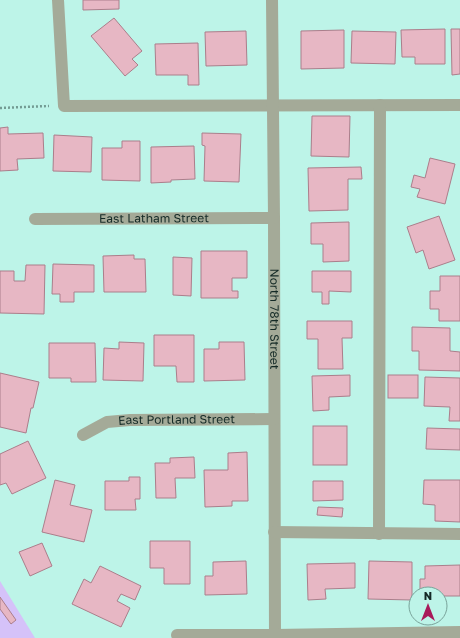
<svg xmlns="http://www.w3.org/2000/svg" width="460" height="638" viewBox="0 0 460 638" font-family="'Golos Text',sans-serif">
  <rect width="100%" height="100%" fill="#bdf4e8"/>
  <polygon fill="#d5c2f9" points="0,581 35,638 0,638"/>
  <g fill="#e7b7c4" stroke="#ab7e8b">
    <polygon points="83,0 119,0 119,9 83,10"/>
    <polygon points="114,18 142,51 132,59 138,65 125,76 91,36"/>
    <polygon points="445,29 445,64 415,64 415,57 402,57 401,30"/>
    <polygon points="451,29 460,29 460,74 452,75"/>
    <polygon points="344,30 344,68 301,69 301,31"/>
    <polygon points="246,31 247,65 206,66 205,32"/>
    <polygon points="352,31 396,32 395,64 351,63"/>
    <polygon points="198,43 199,85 188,85 188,75 156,75 155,44"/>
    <polygon points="312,116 350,116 349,157 311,156"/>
    <polygon points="8,127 8,134 43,133 44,158 17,159 18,170 0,171 0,128"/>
    <polygon points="202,133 241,134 239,182 204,181 205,146 202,145"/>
    <polygon points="54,135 92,137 91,172 53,171"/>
    <polygon points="122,141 140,141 140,181 102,180 102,148 122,148"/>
    <polygon points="194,146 195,179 171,180 171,182 151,183 151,147"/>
    <polygon points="430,158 455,164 445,204 417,197 420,189 411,187 414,175 425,178"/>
    <polygon points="361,167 362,179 348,179 348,210 309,211 308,168"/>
    <polygon points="439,216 455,260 429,269 423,250 416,253 407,227"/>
    <polygon points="349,222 349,261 323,262 323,244 311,244 311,223"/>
    <polygon points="201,251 247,251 247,278 232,278 232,291 238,291 238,298 201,298"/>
    <polygon points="134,255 134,259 145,259 146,292 104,292 103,256"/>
    <polygon points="173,257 192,258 191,296 173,295"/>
    <polygon points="53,264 94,265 94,292 74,292 74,302 60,302 60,294 52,294"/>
    <polygon points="26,265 45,265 44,314 0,313 0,271 14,271 14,281 25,281"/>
    <polygon points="312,271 351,271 351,292 329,291 329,304 322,304 322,292 312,292"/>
    <polygon points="440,276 460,276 460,321 439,321 439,309 430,309 430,291 440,291"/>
    <polygon points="307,321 352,321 352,338 342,338 343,369 318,369 318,339 307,339"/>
    <polygon points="412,327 450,328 450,351 460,352 460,371 419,370 419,351 412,351"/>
    <polygon points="154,335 194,335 194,382 177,382 176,366 154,366"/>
    <polygon points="119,342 144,343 143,381 103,380 104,348 119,349"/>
    <polygon points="219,342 244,342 245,380 204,381 204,349 219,349"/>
    <polygon points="49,343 95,343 96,382 71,382 71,378 49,378"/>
    <polygon points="0,373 39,382 33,408 31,408 26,433 0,427"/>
    <polygon points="350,375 350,396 329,397 329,410 313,411 312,376"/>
    <rect x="388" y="375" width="30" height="23"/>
    <polygon points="425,377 460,378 460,421 449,421 450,407 424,406"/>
    <rect x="313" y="426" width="34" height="39"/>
    <polygon points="427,428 460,429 460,450 426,449"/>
    <polygon points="28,441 46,478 12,494 6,483 0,485 0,454"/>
    <polygon points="247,452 248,501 232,501 232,506 205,507 204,470 228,470 228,453"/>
    <polygon points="194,457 195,478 175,478 176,498 156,498 155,463 170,463 170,458"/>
    <polygon points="129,477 140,477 140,499 135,499 136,510 105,510 105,481 129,481"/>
    <polygon points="55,480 75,485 70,505 92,510 84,542 42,532"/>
    <polygon points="424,480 460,480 460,522 435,521 435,505 423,504"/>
    <polygon points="313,481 343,481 343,500 313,501"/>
    <polygon points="318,507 343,508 342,517 317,515"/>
    <polygon points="150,541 190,541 190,584 164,584 164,568 150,568"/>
    <polygon points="42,543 52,566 30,576 19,552"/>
    <polygon points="246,561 247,594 205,595 205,576 213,576 213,562"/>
    <polygon points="369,561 412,562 412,600 368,599"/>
    <polygon points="355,563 355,588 325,589 326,599 308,600 307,564"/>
    <polygon points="460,565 460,596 440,596 440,594 420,594 420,579 425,579 425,566"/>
    <polygon points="100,566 141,586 135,600 121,594 117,601 130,608 121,627 72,604 84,579 91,583"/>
    <polygon points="0,597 16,620 11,624 0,609"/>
  </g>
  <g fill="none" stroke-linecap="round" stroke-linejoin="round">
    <polyline stroke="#739b93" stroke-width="2.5" stroke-dasharray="2 2" stroke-linecap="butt" points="0,108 49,106"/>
    <g stroke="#a4aa98" stroke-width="12">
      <polyline points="58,0 64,106 460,105"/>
      <path id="s1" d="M 272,0 L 274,218 L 275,638"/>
      <path id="s2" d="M 35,219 L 274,218"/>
      <path id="s3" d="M 83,435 L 107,422 L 130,420 L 274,419"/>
      <polyline points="274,532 460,534"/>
      <polyline points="379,534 380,105"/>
      <polyline points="177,635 275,635 460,632"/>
    </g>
  </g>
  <g text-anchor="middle" stroke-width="3" stroke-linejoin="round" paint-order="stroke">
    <g font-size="12" fill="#142a26" stroke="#bdf4e8">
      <text dy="4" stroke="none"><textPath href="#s2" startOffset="119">East Latham Street</textPath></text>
      <text dy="4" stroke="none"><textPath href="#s1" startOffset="319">North 78th Street</textPath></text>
      <text dy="4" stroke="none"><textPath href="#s3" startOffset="97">East Portland Street</textPath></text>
    </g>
  </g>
  <g transform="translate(428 606)"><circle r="19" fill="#bdf4e8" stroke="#79a39a"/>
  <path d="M0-3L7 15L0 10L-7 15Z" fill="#a81a5a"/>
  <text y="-6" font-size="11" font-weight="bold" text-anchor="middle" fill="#142a26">N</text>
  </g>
</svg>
